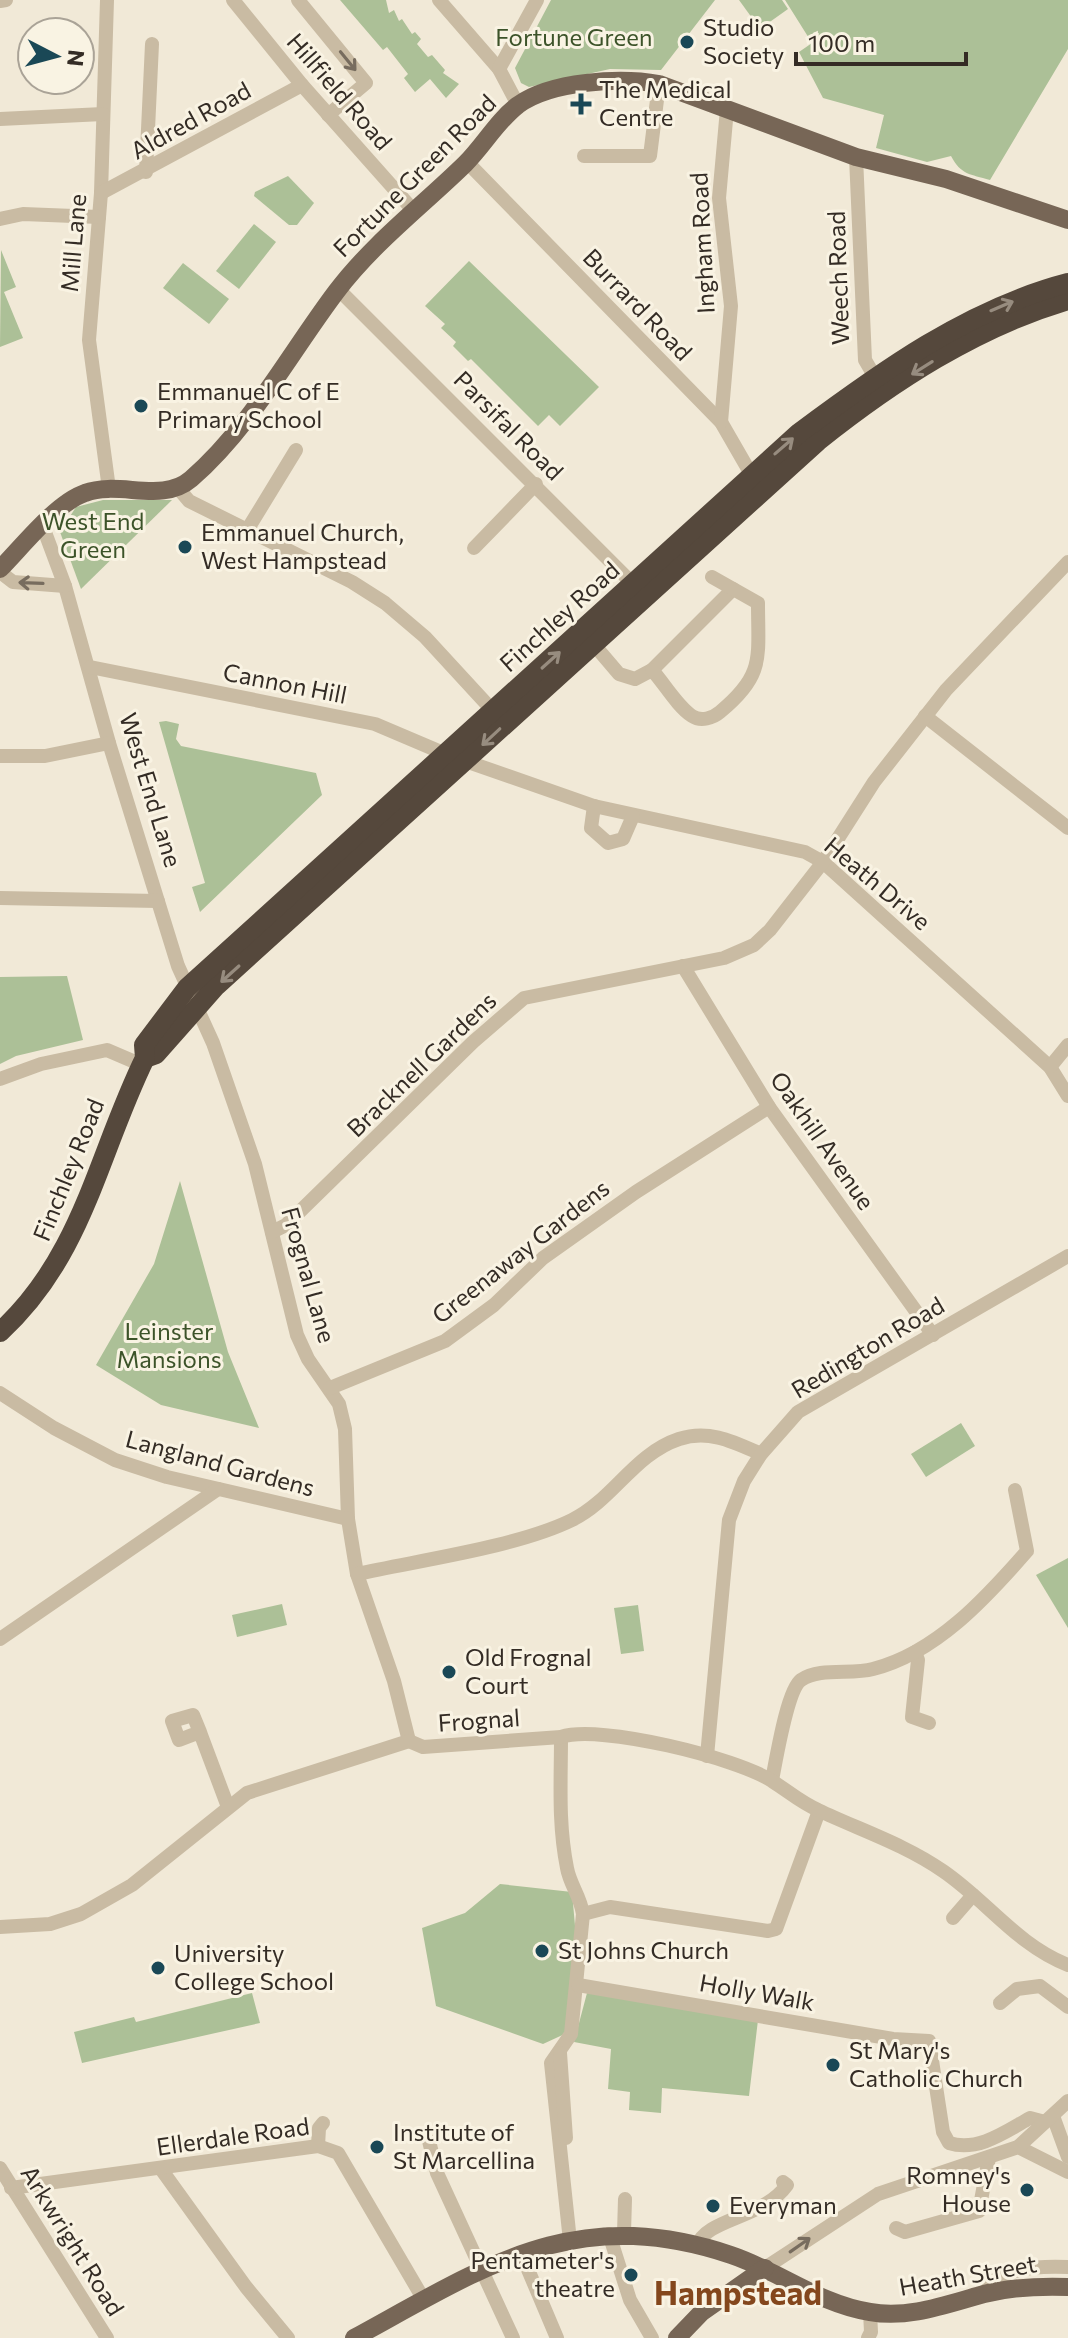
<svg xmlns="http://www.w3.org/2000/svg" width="1068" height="2338" viewBox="0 0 1068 2338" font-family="Commissioner,sans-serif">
  <rect width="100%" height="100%" fill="#f1e9d7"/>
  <g fill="#acc097">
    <polygon points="340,0 386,0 389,13 394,10 399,21 402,19 412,34 415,32 421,39 417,44 428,57 432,55 445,70 443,73 459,84 446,98 430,79 415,92 404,78 408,74 387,47 383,50"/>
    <polygon points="551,0 715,0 661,70 610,69 529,87 521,83 515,68"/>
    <polygon points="739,0 782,0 788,9 760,29"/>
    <path d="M 785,0 L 1068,0 L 1068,49 L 990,180 C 970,174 961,175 951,156 L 927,162 L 876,148 L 884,115 L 823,98 L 799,52 L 812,43 Z"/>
    <polygon points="288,176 314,203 297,225 289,225 254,196 255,192"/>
    <polygon points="254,224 276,242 239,289 216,271"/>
    <polygon points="1,250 16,287 4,292 23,338 0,347"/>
    <polygon points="469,261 599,387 560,426 549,415 538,426 471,359 468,361 453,346 456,342 441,328 445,324 425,306"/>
    <polygon points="183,263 229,299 209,324 163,288"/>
    <polygon points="103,500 172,500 81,589 60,532 76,507"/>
    <polygon points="166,721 179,724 176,739 181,746 316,773 322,795 200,912 192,887 205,883 159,722"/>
    <polygon points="67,976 83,1040 16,1056 0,1064 0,977"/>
    <polygon points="180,1181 228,1352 259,1428 161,1405 96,1365 154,1264"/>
    <polygon points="961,1423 975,1446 926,1477 911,1454"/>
    <polygon points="1068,1558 1068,1628 1036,1575"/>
    <polygon points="282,1604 287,1625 237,1637 232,1615"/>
    <polygon points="638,1605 644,1651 621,1654 614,1608"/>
    <polygon points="500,1884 572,1892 576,1937 569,2032 543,2044 436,2006 422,1928 465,1913"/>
    <polygon points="252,1993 260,2023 82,2063 74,2032 134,2017 136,2022"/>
    <polygon points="587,1993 758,2020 749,2096 662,2088 661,2113 629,2110 630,2092 608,2089 611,2049 574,2042"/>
  </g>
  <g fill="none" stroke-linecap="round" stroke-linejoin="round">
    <g stroke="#c9bba3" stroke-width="14">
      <polyline points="107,0 101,193 89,340 109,489"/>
      <polyline points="233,0 302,85 413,210"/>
      <polyline points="298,0 366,83 328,115"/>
      <polyline points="439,0 499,69 518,105"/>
      <polyline points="0,1 6,0"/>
      <polyline points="499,69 537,0"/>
      <polyline points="0,119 103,114"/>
      <polyline points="584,156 650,156 659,84"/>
      <polyline points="856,157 865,360 879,384"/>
      <polyline points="467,162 721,422 755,481"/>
      <polyline points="146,172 152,44"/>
      <polyline points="101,193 302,85"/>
      <polyline points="0,219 23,214 99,217"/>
      <polyline points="338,289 638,589"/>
      <polyline points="721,422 731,306 719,198 727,109"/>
      <polyline points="178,488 189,501 352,582 385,603 425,637 494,712"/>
      <polyline points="43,527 65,586 109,743 178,966 213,1043 255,1164 297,1335 308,1359 339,1404 345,1429 348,1519 357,1574 394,1681 409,1741"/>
      <polyline points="246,532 296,450"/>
      <polyline points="474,548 536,484"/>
      <polyline points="0,572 13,582 65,586"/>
      <polyline points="590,640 619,674 635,679 652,670 733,589"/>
      <polyline points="90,667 375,724 448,755 594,806 805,852 823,862 1050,1067 1068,1096"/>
      <path d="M 652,670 C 664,683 677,706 692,716 C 701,722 713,718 720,712 C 765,675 758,658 758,603 L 712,577"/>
      <polyline points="925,716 1068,828"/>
      <polyline points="0,756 45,756 109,743"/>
      <polyline points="594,806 591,828 608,843 623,839 633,816"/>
      <polyline points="0,898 158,901"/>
      <polyline points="683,966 769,1107 933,1335"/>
      <polyline points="1050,1067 1068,1045"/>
      <polyline points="0,1079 41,1064 107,1050 142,1065"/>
      <polyline points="272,1232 286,1225 473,1042 524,998 724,958 754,945 770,930 823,862 874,782 946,690 1068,562"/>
      <polyline points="330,1388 445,1341 494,1305 543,1258 636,1192 769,1107"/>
      <polyline points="0,1393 54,1428 115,1460 167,1477 348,1519"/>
      <path d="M 357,1574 C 420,1560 517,1547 572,1520 C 613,1500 634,1454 679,1439 C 709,1429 734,1442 761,1454"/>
      <polyline points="0,1639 218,1489"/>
      <polyline points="915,1652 918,1660 912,1717 929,1723"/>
      <polyline points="200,1732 179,1740 172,1721 193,1715 200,1732 201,1735 228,1807"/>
      <path d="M 561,1737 C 561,1782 558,1823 567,1868 C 570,1885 580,1895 583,1914 L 571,2034 L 551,2063 L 570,2241"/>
      <polyline points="707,1756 729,1520 744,1481 761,1454 798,1412 1068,1256"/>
      <path d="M 772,1780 C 776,1761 787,1690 801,1680 C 820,1667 851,1675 873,1669 C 936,1653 986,1598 1027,1551 L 1015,1490"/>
      <polyline points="583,1914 610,1907 768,1931 776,1929 819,1811"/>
      <polyline points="953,1918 973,1895"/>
      <path d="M 0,1927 L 50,1924 L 81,1914 L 132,1885 L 247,1793 L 409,1741 L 423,1747 L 561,1737 C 600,1724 737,1758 772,1781 C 788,1791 800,1802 818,1810 C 860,1830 904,1844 943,1871 C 987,1901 1017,1945 1068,1965"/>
      <path d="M 578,1985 L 893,2039 L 929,2041 L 943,2132 L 949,2143 C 978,2152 1005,2132 1030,2118 L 1045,2122"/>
      <polyline points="1000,2003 1017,1989 1040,1986 1068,2007"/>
      <polyline points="560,2053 566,2138"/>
      <polyline points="1053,2116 1068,2157"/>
      <polyline points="429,2141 437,2173 513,2338"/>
      <polyline points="318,2146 319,2128 323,2123"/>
      <polyline points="1018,2147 1068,2172"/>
      <polyline points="0,2168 107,2338"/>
      <polyline points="161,2169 246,2287 288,2338"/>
      <polyline points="11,2188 318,2146 338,2153 424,2300"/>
      <polyline points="896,2228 905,2232 979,2211 989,2158"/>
      <polyline points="624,2233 625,2199"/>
      <polyline points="609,2234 630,2300 652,2338"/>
      <path d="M 697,2246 C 706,2218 763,2219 787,2185 L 783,2182"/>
      <polyline points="521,2253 557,2338"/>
      <polyline points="765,2268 878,2194 1018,2147 1068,2101"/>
      <path d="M 985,2294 C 995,2266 1043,2266 1068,2267"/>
      <polyline points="868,2338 871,2332 870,2312"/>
    </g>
    <g stroke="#776656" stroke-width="18">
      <path d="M 0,569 C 22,547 56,503 85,493 C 119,480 162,504 191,479 C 250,428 290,353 336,292 C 373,243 422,206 465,164 C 484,145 497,121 518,105 C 551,81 620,77 659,84 L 856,157 L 946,179 L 1068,220"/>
      <path d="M 354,2338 C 486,2266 575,2203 731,2255 C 779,2271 819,2304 870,2312 C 909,2319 947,2304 984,2294 C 1012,2287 1039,2286 1068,2287"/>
      <polyline points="677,2338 702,2312 765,2268"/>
    </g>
    <g stroke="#55483c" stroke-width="20">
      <path d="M 145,1058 L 156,1054 L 216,986 L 818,441 C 892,382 976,327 1068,300"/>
      <path d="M 0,1332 C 83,1256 97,1156 145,1058 L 144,1045 L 187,988 L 799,433 C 881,372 968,309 1068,283"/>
    </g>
  </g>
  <defs><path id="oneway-shaft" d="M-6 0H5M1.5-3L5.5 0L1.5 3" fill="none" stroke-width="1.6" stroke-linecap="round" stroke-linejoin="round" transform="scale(2)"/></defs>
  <g stroke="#776c5e">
    <use href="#oneway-shaft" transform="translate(348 61) rotate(51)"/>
    <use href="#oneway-shaft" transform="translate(31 583) rotate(-178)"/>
    <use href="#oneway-shaft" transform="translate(800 2245) rotate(-35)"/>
  </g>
  <g stroke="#978c7f">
    <use href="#oneway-shaft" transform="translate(1002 306) rotate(-23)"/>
    <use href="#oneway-shaft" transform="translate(922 368) rotate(148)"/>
    <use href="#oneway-shaft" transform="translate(784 446) rotate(-41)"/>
    <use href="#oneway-shaft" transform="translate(551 660) rotate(-42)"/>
    <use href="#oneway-shaft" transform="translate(491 737) rotate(137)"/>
    <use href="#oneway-shaft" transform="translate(230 974) rotate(138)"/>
  </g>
  <g fill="#1a4856" stroke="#f9f3e3" stroke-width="3">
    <circle cx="687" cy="42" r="8"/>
    <path d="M577 92h8v8h8v8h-8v8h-8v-8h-8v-8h8z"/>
    <circle cx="141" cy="406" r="8"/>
    <circle cx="185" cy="547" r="8"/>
    <circle cx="449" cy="1672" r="8"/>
    <circle cx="542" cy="1951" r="8"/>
    <circle cx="158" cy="1968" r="8"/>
    <circle cx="833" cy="2065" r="8"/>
    <circle cx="377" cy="2147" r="8"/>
    <circle cx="1027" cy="2190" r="8"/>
    <circle cx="713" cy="2206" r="8"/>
    <circle cx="631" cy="2275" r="8"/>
  </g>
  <g text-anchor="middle" stroke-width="6" stroke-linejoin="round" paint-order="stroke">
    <g font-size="24" fill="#342c25" stroke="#f9f3e3" text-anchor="start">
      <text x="703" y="36">Studio<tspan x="703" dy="28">Society</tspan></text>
      <text x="599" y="98">The Medical<tspan x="599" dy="28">Centre</tspan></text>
      <text x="157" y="400">Emmanuel C of E<tspan x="157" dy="28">Primary School</tspan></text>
      <text x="201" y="541">Emmanuel Church,<tspan x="201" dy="28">West Hampstead</tspan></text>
      <text x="465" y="1666">Old Frognal<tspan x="465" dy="28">Court</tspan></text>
      <text x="558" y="1959">St Johns Church</text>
      <text x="174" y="1962">University<tspan x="174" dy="28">College School</tspan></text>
      <text x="849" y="2059">St Mary's<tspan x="849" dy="28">Catholic Church</tspan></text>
      <text x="393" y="2141">Institute of<tspan x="393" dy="28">St Marcellina</tspan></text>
      <text x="1011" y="2184" text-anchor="end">Romney's<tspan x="1011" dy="28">House</tspan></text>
      <text x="729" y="2214">Everyman</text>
      <text x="615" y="2269" text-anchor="end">Pentameter's<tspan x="615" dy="28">theatre</tspan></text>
    </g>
    <g font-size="24" fill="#3c5329" stroke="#f9f3e3">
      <text x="574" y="46">Fortune Green</text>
      <text x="93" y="530">West End<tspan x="93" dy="28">Green</tspan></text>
      <text x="169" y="1340">Leinster<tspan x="169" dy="28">Mansions</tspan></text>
    </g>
    <g font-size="24" fill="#342c25" stroke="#f9f3e3">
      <text transform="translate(339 92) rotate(49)" y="8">Hillfield Road</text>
      <text transform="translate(191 121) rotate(-29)" y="8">Aldred Road</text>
      <text transform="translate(415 176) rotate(-45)" y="8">Fortune Green Road</text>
      <text transform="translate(74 243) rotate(-85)" y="8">Mill Lane</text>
      <text transform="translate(703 243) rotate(-93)" y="8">Ingham Road</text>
      <text transform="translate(839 278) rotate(-92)" y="8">Weech Road</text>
      <text transform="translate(637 305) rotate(46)" y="8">Burrard Road</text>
      <text transform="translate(508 426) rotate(45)" y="8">Parsifal Road</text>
      <text transform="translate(560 617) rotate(-42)" y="8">Finchley Road</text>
      <text transform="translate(285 684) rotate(11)" y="8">Cannon Hill</text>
      <text transform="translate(150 790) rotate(73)" y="8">West End Lane</text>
      <text transform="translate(877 884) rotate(40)" y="8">Heath Drive</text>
      <text transform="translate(422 1065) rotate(-44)" y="8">Bracknell Gardens</text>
      <text transform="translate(822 1141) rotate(55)" y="8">Oakhill Avenue</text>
      <text transform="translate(69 1170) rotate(-68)" y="8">Finchley Road</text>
      <text transform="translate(521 1252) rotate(-38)" y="8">Greenaway Gardens</text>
      <text transform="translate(308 1275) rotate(74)" y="8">Frognal Lane</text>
      <text transform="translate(868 1348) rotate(-31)" y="8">Redington Road</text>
      <text transform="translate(220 1464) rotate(15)" y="8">Langland Gardens</text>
      <text transform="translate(479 1721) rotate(-4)" y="8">Frognal</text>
      <text transform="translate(757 1993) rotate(10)" y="8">Holly Walk</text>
      <text transform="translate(233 2137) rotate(-8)" y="8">Ellerdale Road</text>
      <text transform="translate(72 2241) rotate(58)" y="8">Arkwright Road</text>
      <text transform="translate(968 2276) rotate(-10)" y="8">Heath Street</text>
    </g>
    <g font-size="32" font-weight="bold" fill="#84471d" stroke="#f9f3e3">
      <text x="738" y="2305">Hampstead</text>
    </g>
  </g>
  <g transform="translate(56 56) rotate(96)"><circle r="38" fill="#f9f3e3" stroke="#aaa397" stroke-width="2"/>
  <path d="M0-6L14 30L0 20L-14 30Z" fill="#1a4856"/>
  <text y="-12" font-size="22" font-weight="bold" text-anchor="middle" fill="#342c25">N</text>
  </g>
  <path d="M796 52v12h170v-12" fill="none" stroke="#342c25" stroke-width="4"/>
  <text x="808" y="52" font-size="24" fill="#342c25" stroke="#f9f3e3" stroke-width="6" paint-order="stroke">100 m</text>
</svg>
